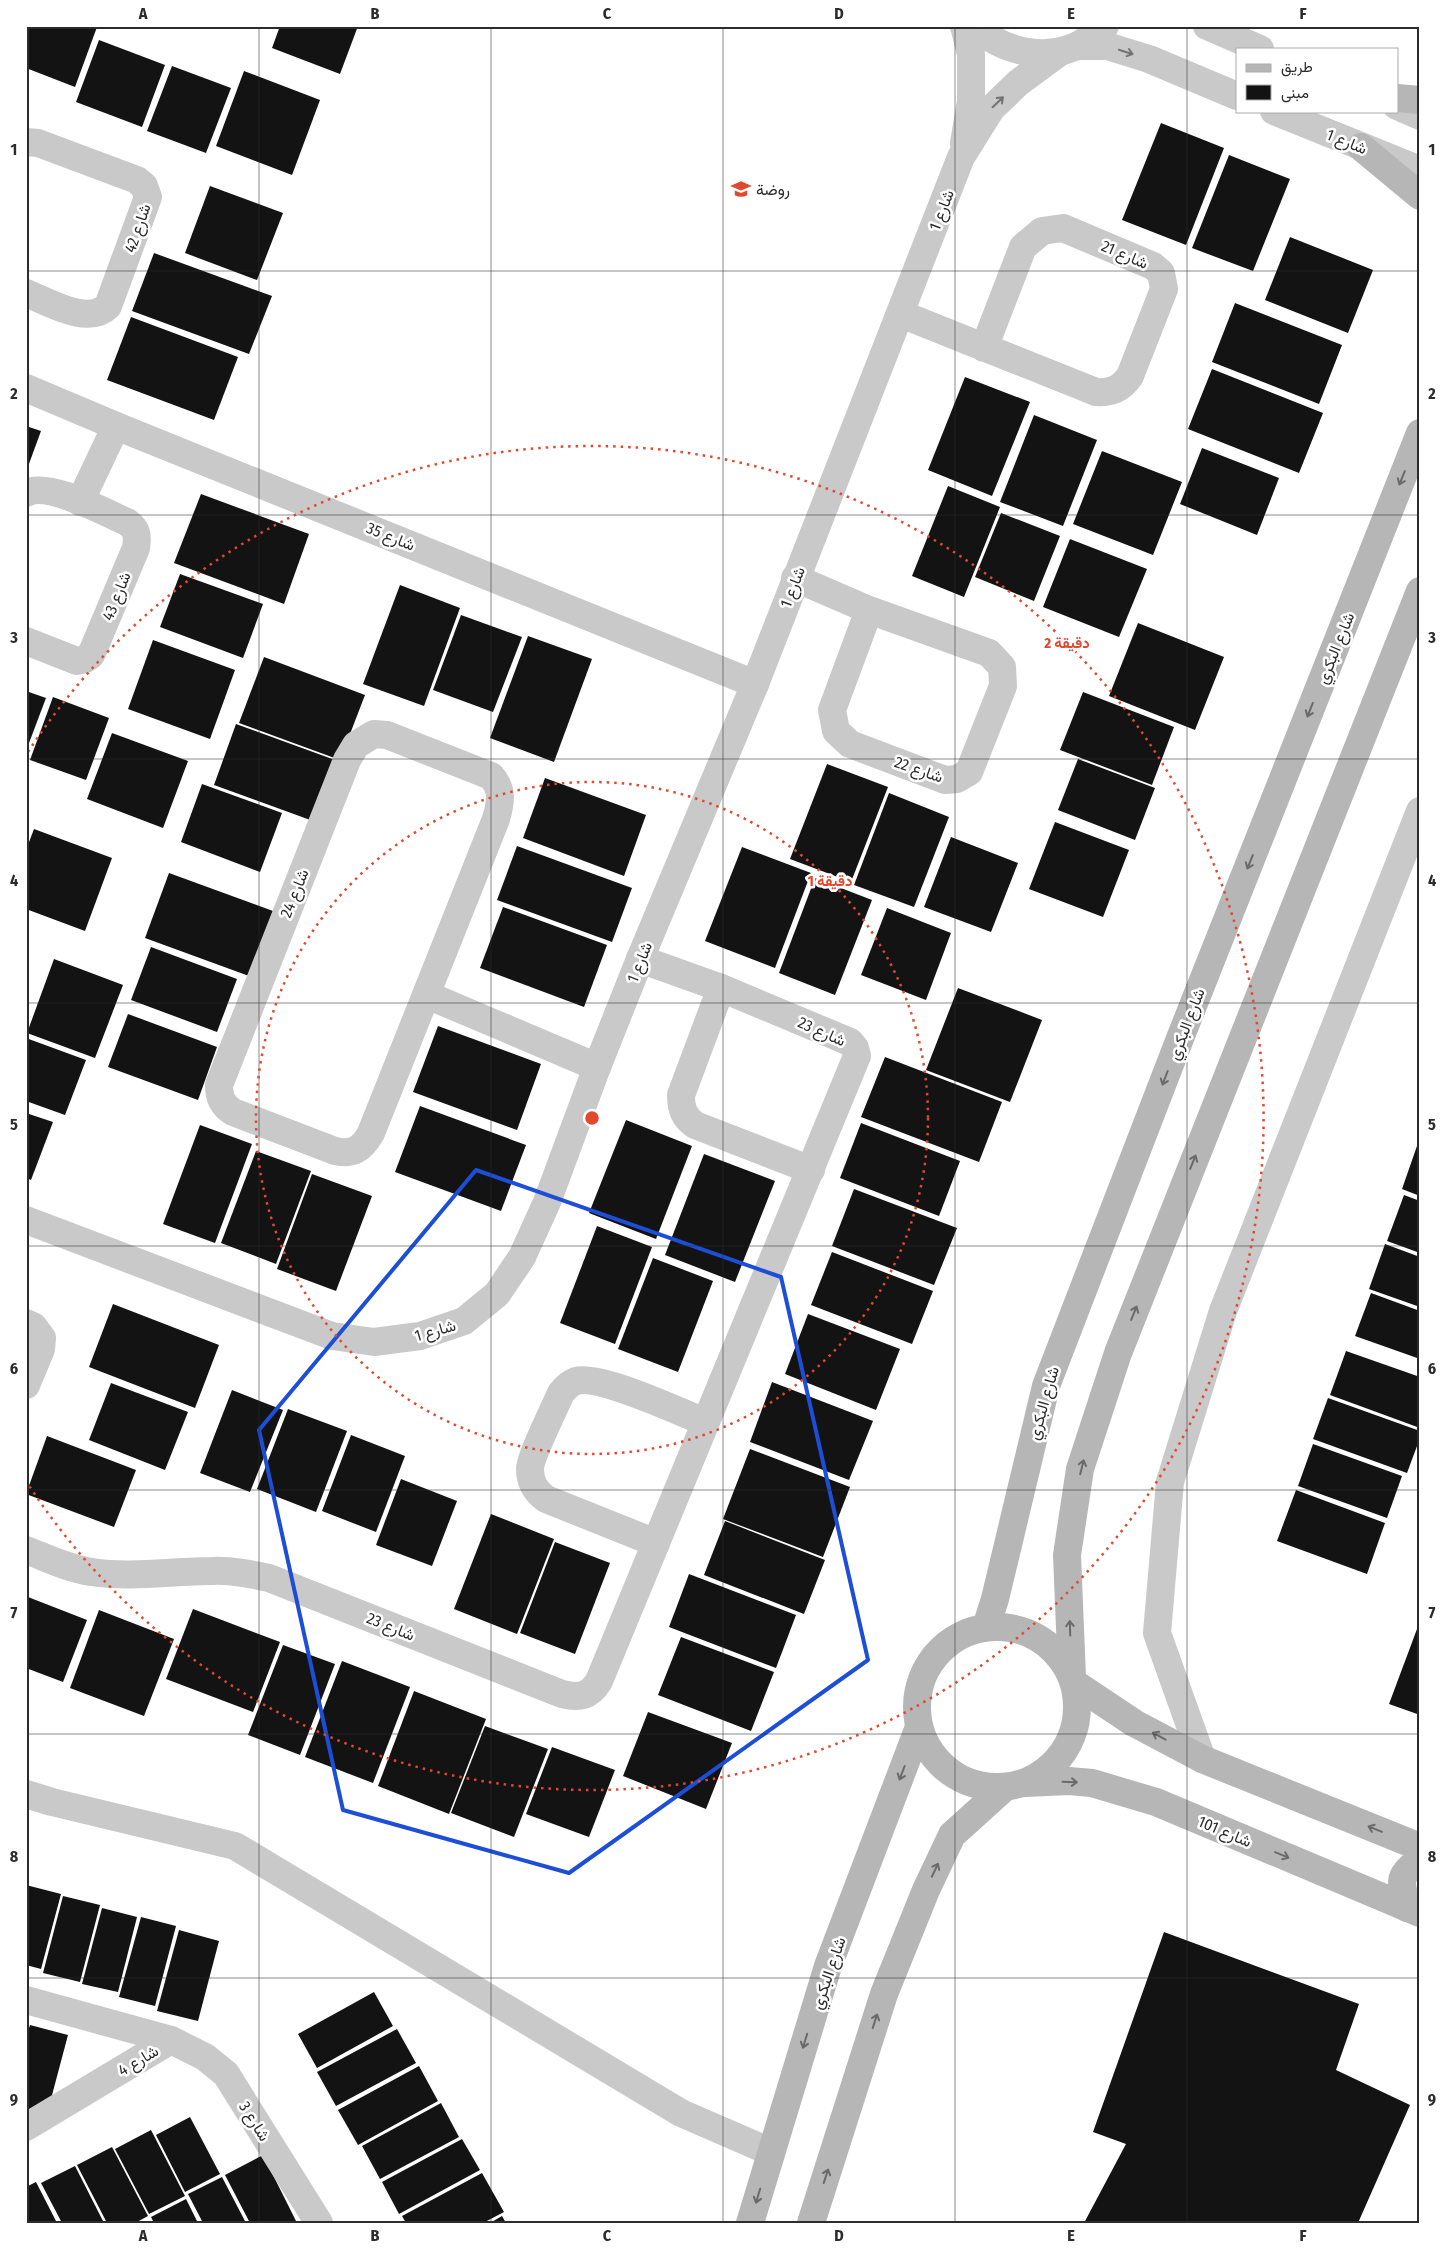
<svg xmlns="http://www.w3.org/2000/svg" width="1446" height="2249" viewBox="0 0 1446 2249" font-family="'Fira Sans Condensed',Vazirmatn,sans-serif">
  <rect width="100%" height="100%" fill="#fff"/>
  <g fill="#131313">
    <polygon points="26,26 97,27 75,87 26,68"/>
    <polygon points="280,26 358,26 340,74 272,48"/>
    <polygon points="99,40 165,65 142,127 76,102"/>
    <polygon points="172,66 231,88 206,153 147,131"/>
    <polygon points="244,71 320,100 292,175 216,146"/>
    <polygon points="1161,123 1224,148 1186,245 1122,220"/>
    <polygon points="1229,155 1290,179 1253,271 1192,248"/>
    <polygon points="210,186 283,213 257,280 185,253"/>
    <polygon points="1290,237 1373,270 1348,333 1265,300"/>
    <polygon points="154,253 272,296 249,354 132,311"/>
    <polygon points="1235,303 1342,345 1319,404 1212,362"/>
    <polygon points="131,317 238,357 214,420 107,380"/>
    <polygon points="1212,369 1323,413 1299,473 1188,429"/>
    <polygon points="965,377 1030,402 992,496 928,470"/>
    <polygon points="1034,415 1097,440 1063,526 1000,502"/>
    <polygon points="26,426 41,431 26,472"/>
    <polygon points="1202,448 1279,478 1257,535 1180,504"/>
    <polygon points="1102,451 1182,482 1153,555 1073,524"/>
    <polygon points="948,486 1000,507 964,597 912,576"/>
    <polygon points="201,494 309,534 284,604 174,563"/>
    <polygon points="1001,513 1060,536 1034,601 975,577"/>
    <polygon points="1070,539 1147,569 1119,637 1043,607"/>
    <polygon points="180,574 263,604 243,658 160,627"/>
    <polygon points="400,585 460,608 424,706 363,684"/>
    <polygon points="461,615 522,637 493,712 433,690"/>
    <polygon points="1138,623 1224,657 1195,730 1109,696"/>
    <polygon points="528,636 592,659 554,762 490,738"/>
    <polygon points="153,640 235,670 210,739 128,709"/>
    <polygon points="264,657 365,695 340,760 239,723"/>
    <polygon points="26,691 46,698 26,751"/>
    <polygon points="1083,692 1174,727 1152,785 1060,750"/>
    <polygon points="53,697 109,718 86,780 30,760"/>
    <polygon points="236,724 335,760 313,821 214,785"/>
    <polygon points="112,733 188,761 163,828 87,799"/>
    <polygon points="1078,759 1155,788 1135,840 1058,810"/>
    <polygon points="827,764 888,787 851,882 790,859"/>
    <polygon points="545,778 646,815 624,876 523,838"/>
    <polygon points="202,784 282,813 260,872 181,842"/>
    <polygon points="889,793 949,817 914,907 854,885"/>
    <polygon points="1055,822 1129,850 1103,917 1029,889"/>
    <polygon points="34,829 112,858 85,931 26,909 26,850"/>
    <polygon points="951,837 1018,863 991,932 924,907"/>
    <polygon points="517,846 632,888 612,942 497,900"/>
    <polygon points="742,847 811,873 775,968 705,941"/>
    <polygon points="169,873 273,911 249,976 145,938"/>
    <polygon points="815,878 872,900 835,995 779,973"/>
    <polygon points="503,907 607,945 584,1007 480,968"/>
    <polygon points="887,908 951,933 926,1000 861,975"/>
    <polygon points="151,947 237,979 217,1032 131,1000"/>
    <polygon points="54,959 123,985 95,1058 27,1033"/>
    <polygon points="958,988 1042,1020 1010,1102 926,1070"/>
    <polygon points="128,1014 217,1047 198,1100 108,1067"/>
    <polygon points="438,1026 541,1064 517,1130 413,1092"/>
    <polygon points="26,1038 86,1060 65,1115 26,1101"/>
    <polygon points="885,1057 1002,1102 979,1162 861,1117"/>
    <polygon points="420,1106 526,1145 501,1211 395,1172"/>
    <polygon points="26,1113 53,1122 31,1180 26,1178"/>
    <polygon points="626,1120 692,1146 656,1239 589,1213"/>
    <polygon points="861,1123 960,1161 939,1216 840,1178"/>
    <polygon points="200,1125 252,1144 215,1243 163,1224"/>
    <polygon points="1417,1146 1420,1147 1420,1196 1402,1189"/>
    <polygon points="256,1151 311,1171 276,1264 221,1243"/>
    <polygon points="704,1154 775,1181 735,1282 665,1255"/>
    <polygon points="312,1174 372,1196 336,1291 277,1269"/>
    <polygon points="854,1189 957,1228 934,1285 832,1246"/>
    <polygon points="1404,1195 1420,1201 1420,1253 1387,1241"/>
    <polygon points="597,1226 652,1247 615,1344 560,1323"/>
    <polygon points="1385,1244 1420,1257 1420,1307 1369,1289"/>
    <polygon points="832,1252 933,1291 912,1344 811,1305"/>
    <polygon points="653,1258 713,1281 678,1372 618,1349"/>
    <polygon points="1371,1293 1420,1311 1420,1359 1355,1336"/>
    <polygon points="113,1304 219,1345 195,1408 89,1367"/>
    <polygon points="808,1314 900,1349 876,1410 785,1374"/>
    <polygon points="1346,1351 1420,1377 1420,1428 1330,1395"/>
    <polygon points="772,1382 873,1421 849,1480 750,1442"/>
    <polygon points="111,1383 188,1412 165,1470 89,1440"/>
    <polygon points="232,1390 283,1410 250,1492 200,1473"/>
    <polygon points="1328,1398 1420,1431 1420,1438 1407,1473 1313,1439"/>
    <polygon points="288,1409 347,1431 316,1512 257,1489"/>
    <polygon points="351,1435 405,1456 376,1532 322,1511"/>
    <polygon points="47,1436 136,1470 114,1527 26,1494"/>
    <polygon points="1313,1444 1402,1476 1387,1518 1298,1486"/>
    <polygon points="750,1449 850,1487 823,1557 723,1519"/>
    <polygon points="401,1479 457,1501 432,1566 376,1545"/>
    <polygon points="1296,1490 1385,1523 1367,1574 1277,1541"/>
    <polygon points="491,1514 554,1539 517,1634 454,1609"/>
    <polygon points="725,1521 825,1560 804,1614 704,1575"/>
    <polygon points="555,1542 610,1563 575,1654 520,1633"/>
    <polygon points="689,1574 796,1615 776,1668 669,1627"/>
    <polygon points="28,1597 87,1620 63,1682 26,1668 26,1603"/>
    <polygon points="193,1609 280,1642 253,1712 166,1679"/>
    <polygon points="99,1610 174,1639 144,1716 70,1688"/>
    <polygon points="1420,1621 1420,1715 1389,1704"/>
    <polygon points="681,1637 774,1672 751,1731 658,1695"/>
    <polygon points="283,1645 335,1664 300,1755 248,1735"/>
    <polygon points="342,1661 410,1687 373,1783 305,1757"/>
    <polygon points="414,1691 486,1719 449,1814 378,1786"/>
    <polygon points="648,1712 732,1743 706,1809 623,1776"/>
    <polygon points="485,1726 548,1749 514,1837 451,1813"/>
    <polygon points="552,1747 615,1770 589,1837 526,1814"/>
    <polygon points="26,1885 61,1894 41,1969 26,1965"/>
    <polygon points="63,1896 100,1905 80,1982 43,1973"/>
    <polygon points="102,1908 137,1917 118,1992 82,1984"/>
    <polygon points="141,1917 176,1926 155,2006 119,1997"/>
    <polygon points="179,1930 219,1941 198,2021 157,2011"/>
    <polygon points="1164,1932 1359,2004 1336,2070 1410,2105 1358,2223 1084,2223 1126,2144 1093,2132"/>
    <polygon points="374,1992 393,2026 317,2068 298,2034"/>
    <polygon points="30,2025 68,2035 47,2114 26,2109 26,2038"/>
    <polygon points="397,2029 416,2063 336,2106 317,2072"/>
    <polygon points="419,2066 438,2101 358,2145 338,2110"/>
    <polygon points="441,2103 459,2137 380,2179 362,2146"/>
    <polygon points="190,2117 220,2174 185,2192 156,2135"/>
    <polygon points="151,2130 185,2196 149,2214 115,2149"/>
    <polygon points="462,2139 480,2170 399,2214 382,2182"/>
    <polygon points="112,2147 148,2216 135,2223 107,2223 77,2165"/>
    <polygon points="263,2155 297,2223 250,2223 225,2175"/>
    <polygon points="75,2166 104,2223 62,2223 41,2183"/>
    <polygon points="482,2173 504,2212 483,2223 406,2223 402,2216"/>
    <polygon points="222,2177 246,2223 203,2223 188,2194"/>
    <polygon points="36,2182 57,2223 26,2223 26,2187"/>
    <polygon points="186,2199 198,2223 154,2223 151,2217"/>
    <polygon points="502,2216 506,2223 490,2223"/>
  </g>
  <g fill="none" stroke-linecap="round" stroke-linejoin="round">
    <g stroke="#c9c9c9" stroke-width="28">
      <path d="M 974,26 C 1005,53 1051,64 1087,40 C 1093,36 1101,32 1105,26"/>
      <polyline points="1207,26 1260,49"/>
      <polyline points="1078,46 1107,46 1149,59 1237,96"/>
      <polyline points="1397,106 1420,116"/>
      <polyline points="1274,111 1420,170"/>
      <path d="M 26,142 L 38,143 L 137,180 L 144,186 L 148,197 L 108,306 C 88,326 49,302 26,293"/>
      <polyline points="964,143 971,101 971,54 964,26"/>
      <path d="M 901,314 L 1096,392 C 1111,393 1121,389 1130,376 L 1164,289 L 1161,273 L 1153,266 L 1063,228 L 1042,231 L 1023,247 L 984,348"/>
      <polyline points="26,388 116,426 755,684"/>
      <path d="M 26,493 C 48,481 104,512 127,522 C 137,529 138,535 136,548 L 91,655 L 85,659 L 77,661 L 26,641"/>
      <polyline points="80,502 116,426"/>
      <polyline points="795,578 869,610 989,653 1002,667 1003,686 969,772 957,779 945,780 850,744 836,731 832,710 869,610"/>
      <path d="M 374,734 L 387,735 L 491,776 C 503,789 501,802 496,819 L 371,1133 C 362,1149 353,1155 335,1151 L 233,1112 C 222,1105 219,1097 219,1085 L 347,760 L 356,745 Z"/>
      <path d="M 721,988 L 681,1095 C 681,1109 684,1117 695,1125 L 811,1170"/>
      <polyline points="427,995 597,1067"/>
      <polyline points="26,1220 332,1336 374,1342 420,1336 464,1321 497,1294 522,1257 547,1202 597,1067 640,959 755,684 961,157 991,109 1018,83 1060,52"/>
      <polyline points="26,1323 33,1326 42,1338 41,1349 26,1385"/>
      <path d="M 656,1543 L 546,1499 C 535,1491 530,1482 530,1469 C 530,1457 555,1407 561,1393 C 565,1388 570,1383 576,1381 C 600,1374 679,1412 705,1422"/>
      <path d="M 26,1550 C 47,1558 69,1569 92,1572 C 131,1578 172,1571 212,1571 C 231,1570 250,1574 269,1578 L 562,1694 C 579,1698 589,1697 599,1681 L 857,1056 L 855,1048 L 850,1042 L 721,988 L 640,959"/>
      <polyline points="1202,1759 1157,1633 1170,1482 1223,1311 1420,811"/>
      <polyline points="26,1794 52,1802 235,1846 681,2113 771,2152"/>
      <polyline points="26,2000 171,2040 205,2057 226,2074 319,2223"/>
      <polyline points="26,2127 171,2040"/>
    </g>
    <g stroke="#b6b6b6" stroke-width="28">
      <polyline points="1397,98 1420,100"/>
      <polyline points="1361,147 1420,196"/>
      <circle cx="997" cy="1707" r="80"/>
      <polyline points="986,1627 995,1599 1046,1386 1179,1041 1420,433"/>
      <polyline points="1072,1677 1067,1555 1080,1469 1118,1353 1420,591"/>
      <polyline points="1074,1683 1134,1723 1202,1759 1420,1847"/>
      <polyline points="1025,1783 1069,1781 1092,1783 1156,1802 1420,1913"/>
      <path d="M 1407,1908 C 1401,1881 1396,1877 1420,1860"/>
      <polyline points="750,2223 828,1966 919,1727"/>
      <polyline points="811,2223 884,1994 926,1890 952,1835 1005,1787"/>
    </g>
  </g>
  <defs><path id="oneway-shaft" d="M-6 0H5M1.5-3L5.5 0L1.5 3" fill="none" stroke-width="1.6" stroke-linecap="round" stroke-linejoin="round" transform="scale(1.25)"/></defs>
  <g stroke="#737373">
    <use href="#oneway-shaft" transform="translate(1126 52) rotate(18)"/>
    <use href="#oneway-shaft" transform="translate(998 102) rotate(-44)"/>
  </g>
  <g stroke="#6a6a6a">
    <use href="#oneway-shaft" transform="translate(1402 478) rotate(112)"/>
    <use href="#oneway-shaft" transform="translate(1310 710) rotate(112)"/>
    <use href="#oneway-shaft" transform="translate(1250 862) rotate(112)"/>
    <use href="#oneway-shaft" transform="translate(1165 1078) rotate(111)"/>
    <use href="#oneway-shaft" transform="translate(1193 1162) rotate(-68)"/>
    <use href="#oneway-shaft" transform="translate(1134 1313) rotate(-68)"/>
    <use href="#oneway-shaft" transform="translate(1082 1467) rotate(-76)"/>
    <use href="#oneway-shaft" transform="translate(1070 1628) rotate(-92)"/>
    <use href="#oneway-shaft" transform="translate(1159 1736) rotate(-152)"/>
    <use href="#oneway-shaft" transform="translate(902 1773) rotate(111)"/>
    <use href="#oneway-shaft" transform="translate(1070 1782) rotate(2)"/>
    <use href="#oneway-shaft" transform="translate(1375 1829) rotate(-158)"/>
    <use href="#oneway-shaft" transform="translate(1282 1855) rotate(23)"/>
    <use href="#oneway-shaft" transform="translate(935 1870) rotate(-65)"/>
    <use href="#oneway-shaft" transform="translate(875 2021) rotate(-72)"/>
    <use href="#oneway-shaft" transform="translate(805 2041) rotate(107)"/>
    <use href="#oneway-shaft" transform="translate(826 2176) rotate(-72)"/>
    <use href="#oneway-shaft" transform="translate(758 2196) rotate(107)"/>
  </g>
  <path fill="none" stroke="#1d4ed8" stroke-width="4" stroke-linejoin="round" d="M 476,1170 L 781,1277 L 868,1660 L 569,1873 L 343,1810 L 259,1430 Z"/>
  <path fill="none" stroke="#2c2c2c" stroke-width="1" stroke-opacity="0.55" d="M 259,26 L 259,2223M 491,26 L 491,2223M 723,26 L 723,2223M 955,26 L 955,2223M 1187,26 L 1187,2223M 26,271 L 1420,271M 26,515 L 1420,515M 26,759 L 1420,759M 26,1003 L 1420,1003M 26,1246 L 1420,1246M 26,1490 L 1420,1490M 26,1734 L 1420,1734M 26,1978 L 1420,1978"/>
  <g fill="none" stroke="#e3482e" stroke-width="2.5" stroke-dasharray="2.5 5">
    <circle cx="592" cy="1118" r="336"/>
    <path d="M28 752A672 672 0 1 1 28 1484"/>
  </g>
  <defs>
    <symbol id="school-bare" viewBox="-9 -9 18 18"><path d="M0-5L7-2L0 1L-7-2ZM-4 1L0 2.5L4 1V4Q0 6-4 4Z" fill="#e3482e" stroke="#fff" stroke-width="2.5" paint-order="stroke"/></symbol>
  </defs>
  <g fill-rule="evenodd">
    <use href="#school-bare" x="727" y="175" width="28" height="28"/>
  </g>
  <g text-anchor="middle" stroke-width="5" stroke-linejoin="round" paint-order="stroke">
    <g font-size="16" fill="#2c2c2c" stroke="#fff">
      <text transform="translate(1347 141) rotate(22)" y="6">شارع 1</text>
      <text transform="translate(941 210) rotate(-69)" y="6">شارع 1</text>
      <text transform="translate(137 228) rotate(-71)" y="6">شارع 42</text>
      <text transform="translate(1125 254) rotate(23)" y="6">شارع 21</text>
      <text transform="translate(391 536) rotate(22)" y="6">شارع 35</text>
      <text transform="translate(792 587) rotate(-69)" y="6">شارع 1</text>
      <text transform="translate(116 596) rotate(-68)" y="6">شارع 43</text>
      <text transform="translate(1335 648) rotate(-68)" y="6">شارع البكري</text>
      <text transform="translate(919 769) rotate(19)" y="6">شارع 22</text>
      <text transform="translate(294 893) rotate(-68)" y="6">شارع 24</text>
      <text transform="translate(639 962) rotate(-68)" y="6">شارع 1</text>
      <text transform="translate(1186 1024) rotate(-69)" y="6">شارع البكري</text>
      <text transform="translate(822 1031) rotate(24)" y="6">شارع 23</text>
      <text transform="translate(435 1330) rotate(-16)" y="6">شارع 1</text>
      <text transform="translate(1043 1403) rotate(-74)" y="6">شارع البكري</text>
      <text transform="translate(391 1626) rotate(22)" y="6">شارع 23</text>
      <text transform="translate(1225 1831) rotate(23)" y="6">شارع 101</text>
      <text transform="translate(828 1973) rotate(-71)" y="6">شارع البكري</text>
      <text transform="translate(138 2060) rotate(-31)" y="6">شارع 4</text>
      <text transform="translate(255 2121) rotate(58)" y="6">شارع 3</text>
    </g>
    <g font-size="16" fill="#2c2c2c" stroke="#fff" text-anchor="start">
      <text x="756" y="195">روضة</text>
    </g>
  </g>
  <circle cx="592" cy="1118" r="8" fill="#e3482e" stroke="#fff" stroke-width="2.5"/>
  <g font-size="15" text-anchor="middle" font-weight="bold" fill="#e3482e" stroke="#fff" stroke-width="5" stroke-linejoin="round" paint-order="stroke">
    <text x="1067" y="648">2 دقيقة</text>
    <text x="830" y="886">1 دقيقة</text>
  </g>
  <rect width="1446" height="2249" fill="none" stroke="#ffffff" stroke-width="55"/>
  <rect x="1236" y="48" width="162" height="65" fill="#ffffff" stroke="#ababab"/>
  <rect x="1246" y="64" width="25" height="8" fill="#b6b6b6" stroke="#ababab"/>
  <text x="1281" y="72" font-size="15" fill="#2c2c2c">طريق</text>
  <rect x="1246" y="85" width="25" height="15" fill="#131313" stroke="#ababab"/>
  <text x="1281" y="98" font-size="15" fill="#2c2c2c">مبنى</text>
  <rect x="28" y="28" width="1390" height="2194" fill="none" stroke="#2c2c2c" stroke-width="2"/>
  <g font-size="16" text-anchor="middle" font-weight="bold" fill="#2c2c2c">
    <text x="143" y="19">A</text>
    <text x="375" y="19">B</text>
    <text x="607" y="19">C</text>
    <text x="839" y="19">D</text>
    <text x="1071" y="19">E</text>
    <text x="1303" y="19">F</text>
    <text x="14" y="155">1</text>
    <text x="1432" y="155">1</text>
    <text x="14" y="399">2</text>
    <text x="1432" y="399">2</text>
    <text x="14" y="643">3</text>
    <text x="1432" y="643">3</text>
    <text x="14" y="886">4</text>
    <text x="1432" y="886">4</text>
    <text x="14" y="1130">5</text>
    <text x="1432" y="1130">5</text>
    <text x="14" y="1374">6</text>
    <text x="1432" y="1374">6</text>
    <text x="14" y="1618">7</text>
    <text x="1432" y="1618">7</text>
    <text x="14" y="1862">8</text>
    <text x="1432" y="1862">8</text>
    <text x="14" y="2105">9</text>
    <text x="1432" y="2105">9</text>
    <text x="143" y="2241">A</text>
    <text x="375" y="2241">B</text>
    <text x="607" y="2241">C</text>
    <text x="839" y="2241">D</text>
    <text x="1071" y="2241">E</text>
    <text x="1303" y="2241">F</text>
  </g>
</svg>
